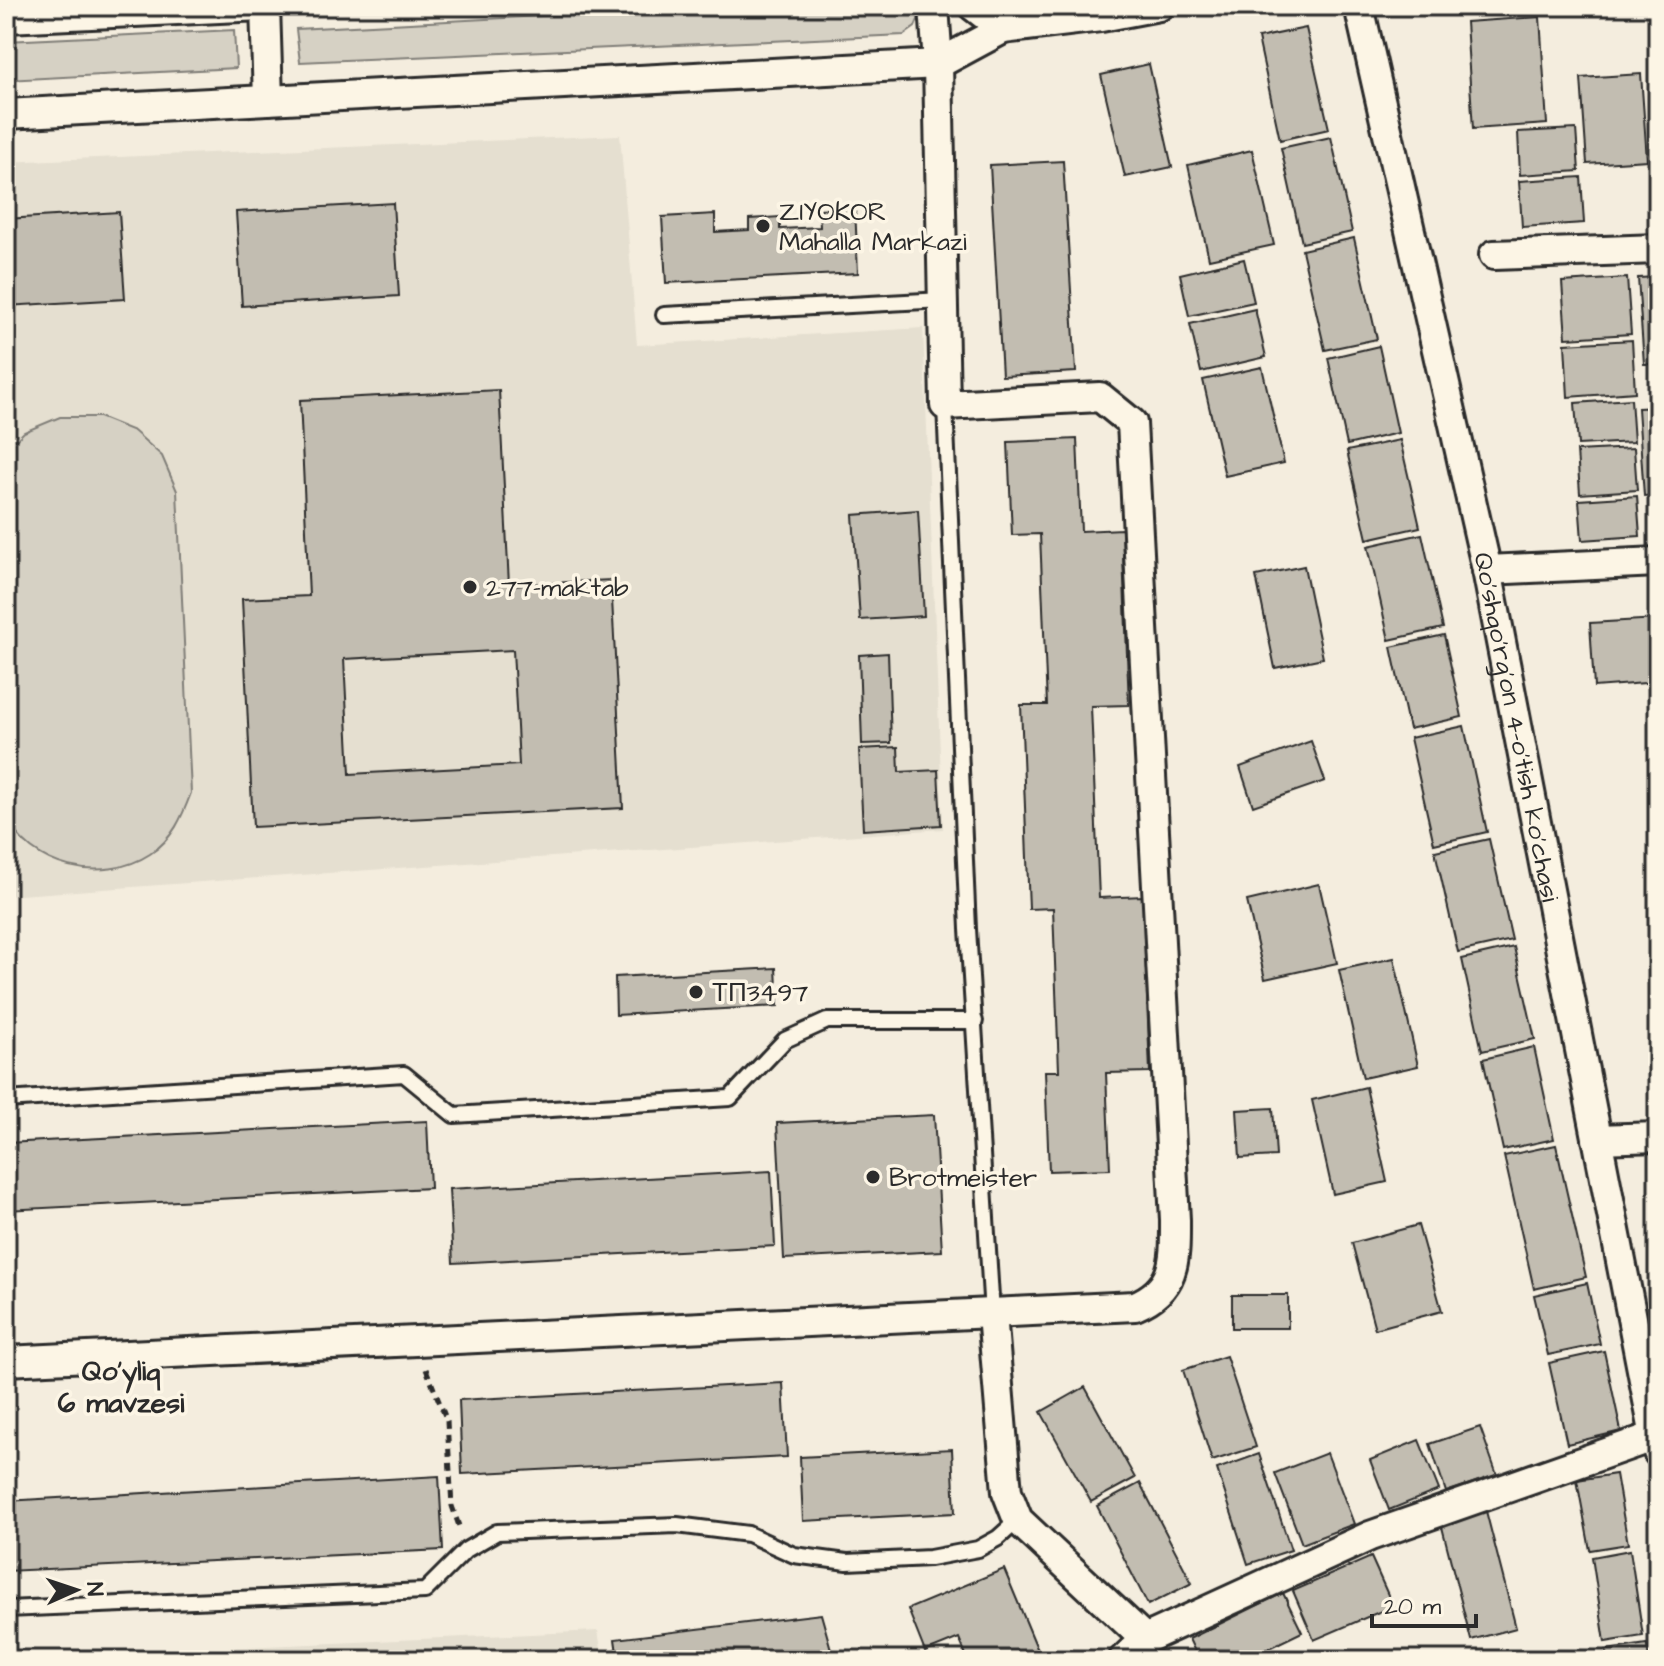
<svg xmlns="http://www.w3.org/2000/svg" width="1664" height="1666" viewBox="0 0 1664 1666" font-family="'Architects Daughter',sans-serif">
  <rect width="100%" height="100%" fill="#f4edde"/>
  <filter id="ink" filterUnits="userSpaceOnUse"><feTurbulence type="fractalNoise" baseFrequency=".0125" numOctaves="2"/><feDisplacementMap in="SourceGraphic" scale="16" xChannelSelector="R" yChannelSelector="G"/><feConvolveMatrix kernelMatrix="1 2 1 2 8 2 1 2 1" color-interpolation-filters="sRGB"/></filter>
  <g filter="url(#ink)">
    <g fill="#e5dfd0">
      <polygon points="620,135 637,345 923,328 943,829 6,896 6,162"/>
      <polygon points="598,1631 603,1660 6,1660 6,1658"/>
    </g>
    <g fill="#d6d1c4" stroke="#807e78" stroke-width="2">
      <polygon points="730,6 917,6 920,15 915,27 904,35 300,62 296,29"/>
      <polygon points="234,30 236,68 6,80 6,41"/>
      <path d="M 60,417 L 99,417 L 134,431 L 162,456 L 177,491 L 191,793 C 182,817 173,839 150,854 C 103,885 29,868 6,816 L 6,450 L 24,432 Z"/>
    </g>
    <g fill="#c2bdb1" stroke="#2b2b2b" stroke-width="2" fill-rule="evenodd">
      <polygon points="1540,17 1547,124 1473,129 1466,22"/>
      <polygon points="1306,28 1329,129 1280,140 1258,38"/>
      <polygon points="1149,64 1172,167 1125,177 1101,75"/>
      <polygon points="1641,74 1647,160 1587,164 1581,78"/>
      <polygon points="1576,129 1579,171 1520,175 1518,132"/>
      <polygon points="1331,137 1352,232 1302,243 1281,148"/>
      <polygon points="1658,142 1658,222 1655,222 1650,143"/>
      <polygon points="1252,150 1274,245 1209,259 1188,165"/>
      <polygon points="1063,161 1076,372 1002,376 990,165"/>
      <polygon points="1581,177 1584,223 1522,227 1519,181"/>
      <polygon points="393,203 399,296 242,306 236,212"/>
      <polygon points="855,207 858,273 666,283 662,217 715,214 715,232 749,230 749,219 780,217 780,229 820,227 819,209"/>
      <polygon points="119,212 125,299 6,306 6,219"/>
      <polygon points="1354,238 1377,339 1325,350 1302,250"/>
      <polygon points="1244,259 1254,302 1189,316 1180,274"/>
      <polygon points="1658,277 1658,364 1644,364 1638,278"/>
      <polygon points="1627,278 1631,334 1566,338 1562,282"/>
      <polygon points="1255,309 1266,357 1201,372 1190,324"/>
      <polygon points="1632,340 1635,392 1568,397 1565,344"/>
      <polygon points="1379,346 1398,433 1347,445 1328,358"/>
      <polygon points="1262,367 1284,463 1225,476 1203,380"/>
      <path d="M 499,390 L 509,585 L 611,580 L 623,808 L 253,827 L 242,599 L 309,596 L 300,400 ZM 513,650 L 519,765 L 350,774 L 344,659 Z"/>
      <polygon points="1631,399 1634,442 1578,445 1575,403"/>
      <polygon points="1658,407 1658,495 1644,496 1638,408"/>
      <polygon points="1077,439 1081,531 1122,529 1129,705 1091,706 1099,898 1143,896 1150,1072 1106,1073 1110,1169 1049,1171 1045,1071 1059,1071 1053,908 1029,909 1021,705 1047,705 1040,534 1012,535 1008,442"/>
      <polygon points="1400,440 1420,527 1367,539 1347,451"/>
      <polygon points="1634,448 1637,490 1580,494 1577,451"/>
      <polygon points="1637,496 1640,536 1582,540 1579,500"/>
      <polygon points="918,510 924,616 860,620 853,515"/>
      <polygon points="1422,534 1443,628 1389,640 1368,546"/>
      <polygon points="1304,566 1323,658 1275,668 1256,576"/>
      <polygon points="1658,619 1658,682 1594,687 1590,623"/>
      <polygon points="1444,635 1462,717 1409,729 1391,647"/>
      <polygon points="888,653 891,743 862,744 859,655"/>
      <polygon points="1464,726 1487,832 1434,844 1410,738"/>
      <polygon points="1311,741 1325,781 1253,806 1240,767"/>
      <polygon points="898,747 899,772 938,770 941,825 863,830 859,749"/>
      <polygon points="1489,839 1512,940 1458,952 1435,851"/>
      <polygon points="1319,884 1337,963 1265,979 1247,901"/>
      <polygon points="1514,947 1535,1039 1482,1051 1462,959"/>
      <polygon points="1394,958 1418,1066 1363,1078 1339,970"/>
      <polygon points="776,968 778,1006 616,1015 615,977"/>
      <polygon points="1534,1047 1554,1139 1503,1150 1483,1059"/>
      <polygon points="1366,1087 1387,1182 1333,1194 1312,1100"/>
      <polygon points="1273,1108 1276,1156 1240,1158 1237,1110"/>
      <polygon points="934,1115 942,1251 784,1259 777,1123"/>
      <polygon points="427,1121 430,1188 6,1210 6,1143"/>
      <polygon points="1556,1145 1586,1277 1534,1289 1504,1156"/>
      <polygon points="771,1171 775,1246 453,1263 449,1189"/>
      <polygon points="1418,1225 1442,1311 1375,1329 1352,1243"/>
      <polygon points="1587,1283 1600,1344 1548,1355 1534,1295"/>
      <rect x="1232" y="1295" width="56" height="33"/>
      <polygon points="1604,1351 1621,1431 1567,1444 1549,1363"/>
      <polygon points="1226,1356 1256,1447 1212,1461 1183,1370"/>
      <polygon points="783,1383 787,1457 462,1474 459,1400"/>
      <polygon points="1085,1387 1135,1478 1091,1502 1041,1412"/>
      <polygon points="1480,1427 1497,1475 1446,1492 1430,1444"/>
      <polygon points="1419,1440 1439,1490 1389,1510 1370,1460"/>
      <polygon points="952,1449 955,1513 803,1521 800,1457"/>
      <polygon points="1327,1453 1354,1524 1302,1544 1275,1473"/>
      <polygon points="1259,1454 1291,1550 1248,1564 1217,1469"/>
      <polygon points="1616,1474 1628,1544 1590,1550 1577,1480"/>
      <polygon points="439,1476 443,1550 6,1571 6,1501"/>
      <polygon points="1140,1483 1192,1583 1148,1605 1097,1506"/>
      <polygon points="1486,1511 1516,1628 1471,1640 1441,1523"/>
      <polygon points="1630,1550 1643,1636 1605,1642 1592,1557"/>
      <polygon points="1371,1557 1393,1606 1314,1640 1293,1591"/>
      <polygon points="1004,1569 1042,1660 968,1660 959,1638 925,1652 908,1609"/>
      <polygon points="1283,1593 1302,1632 1244,1660 1199,1660 1189,1639"/>
      <polygon points="821,1614 834,1660 618,1660 615,1639"/>
      <polygon points="1647,1644 1649,1660 1608,1660 1606,1650"/>
    </g>
    <g fill="none" stroke-linecap="round" stroke-linejoin="round">
      <defs>
        <g id="lane">
          <polyline points="664,315 943,300"/>
          <polyline points="945,405 968,929 992,1314"/>
          <polyline points="6,1100 404,1074 454,1115 730,1098 785,1040 827,1021 975,1021"/>
          <polyline points="6,1609 425,1591 466,1550 497,1532 677,1525 748,1534 794,1555 847,1562 930,1558 978,1549 998,1538 1018,1520"/>
        </g>
        <g id="street">
          <polyline points="265,6 268,100"/>
          <polyline points="973,6 1003,29"/>
          <path id="s1" d="M 1359,6 L 1487,570 L 1658,1452"/>
          <polyline points="6,18 262,6"/>
          <polyline points="6,114 938,64 1003,29 1101,17 1159,6"/>
          <polyline points="1494,255 1658,249"/>
          <polyline points="1487,570 1658,562"/>
          <polyline points="1597,1139 1658,1137"/>
          <polyline points="992,1314 1007,1492 1018,1520 1145,1639"/>
          <path d="M 6,1361 L 1135,1306 C 1177,1289 1175,1258 1175,1220 L 1132,423 L 1100,397 L 945,405 L 938,64 L 934,6"/>
          <polyline points="1123,1660 1145,1639 1370,1536 1655,1436"/>
        </g>
      </defs>
      <use href="#lane" stroke="#2b2b2b" stroke-width="20"/>
      <use href="#street" stroke="#2b2b2b" stroke-width="34"/>
      <polyline stroke="#2b2b2b" stroke-width="5" stroke-dasharray="8 6" stroke-linecap="butt" points="426,1369 447,1421 452,1506 459,1526"/>
      <use href="#lane" stroke="#fcf5e5" stroke-width="14"/>
      <use href="#street" stroke="#fcf5e5" stroke-width="28"/>
    </g>
  </g>
  <g fill="#2b2b2b" stroke="#fcf5e5" stroke-width="3">
    <circle cx="763" cy="226" r="8"/>
    <circle cx="470" cy="587" r="8"/>
    <circle cx="696" cy="992" r="8"/>
    <circle cx="873" cy="1177" r="8"/>
  </g>
  <g text-anchor="middle" stroke-width="7" stroke-linejoin="round" paint-order="stroke">
    <g font-size="26" fill="#2b2b2b" stroke="#fcf5e5" text-anchor="start">
      <text x="779" y="220">ZIYOKOR<tspan x="779" dy="30">Mahalla Markazi</tspan></text>
      <text x="486" y="596">277-maktab</text>
      <text x="712" y="1001">ТП3497</text>
      <text x="889" y="1186">Brotmeister</text>
    </g>
    <g font-size="26" fill="#2b2b2b" stroke="#fcf5e5">
      <text dy="9" stroke="none"><textPath href="#s1" startOffset="738">Qo'shqo'rg'on 4-o'tish ko'chasi</textPath></text>
    </g>
    <g font-size="28" font-weight="bold" fill="#2b2b2b" stroke="#fcf5e5">
      <text x="121" y="1380">Qo'yliq<tspan x="121" dy="32">6 mavzesi</tspan></text>
    </g>
  </g>
  <rect width="1664" height="1666" fill="none" stroke="#fcf5e5" stroke-width="32"/>
  <rect x="16" y="16" width="1632" height="1634" fill="none" stroke="#2b2b2b" stroke-width="3" filter="url(#ink)"/>
  <g transform="translate(76 1590) rotate(87)" stroke="#fcf5e5" stroke-width="6" paint-order="stroke">
  <path d="M0-6L14 30L0 20L-14 30Z" fill="#2b2b2b"/>
  <text y="-12" font-size="22" font-weight="bold" text-anchor="middle" fill="#2b2b2b">N</text>
  </g>
  <path d="M1372 1614v12h104v-12" fill="none" stroke="#2b2b2b" stroke-width="4"/>
  <text x="1384" y="1614" font-size="24" fill="#2b2b2b" stroke="#fcf5e5" stroke-width="6" paint-order="stroke">20 m</text>
</svg>
